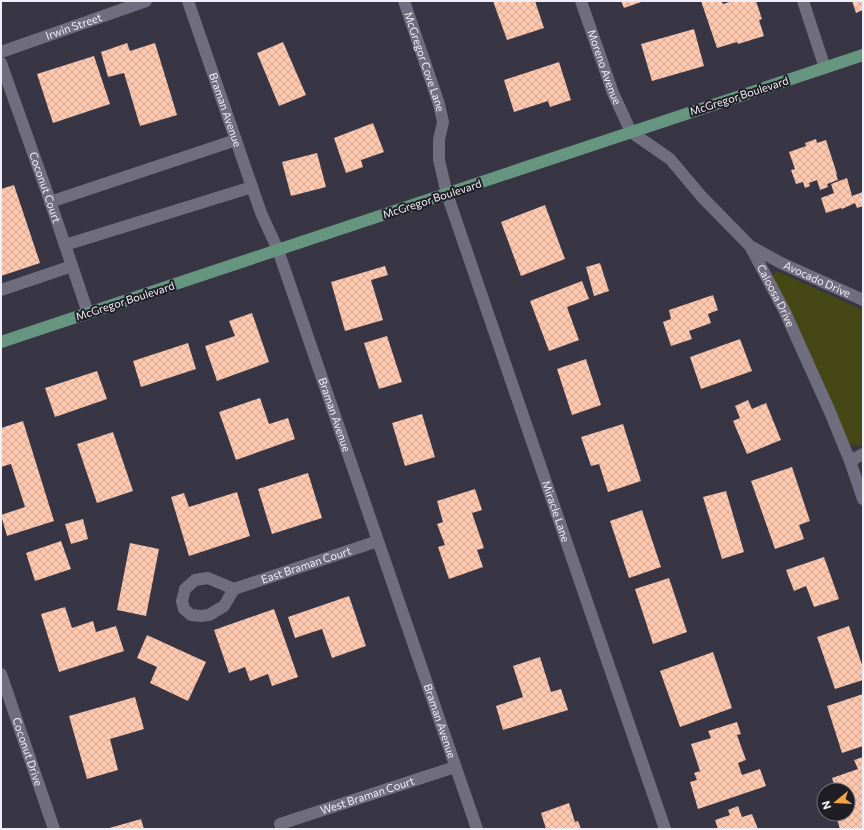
<svg xmlns="http://www.w3.org/2000/svg" width="864" height="830" viewBox="0 0 864 830" font-family="Commissioner,sans-serif">
  <defs>
    <pattern id="building-cross-hatch" width="8" height="8" patternUnits="userSpaceOnUse"><rect width="8" height="8" fill="#fdc8ae"/><path d="M0 0l8 8M0 8l8-8" fill="none" stroke="#d0a895"/></pattern>
  </defs>
  <rect width="100%" height="100%" fill="#383544"/>
  <polygon fill="#454715" points="777,271 863,310 863,445 856,446 847,443 773,279 774,274"/>
  <g fill="url(#building-cross-hatch)">
    <polygon points="493,1 535,1 544,28 507,40"/>
    <polygon points="621,1 644,1 624,8"/>
    <polygon points="701,1 721,1 723,4 733,1 756,1 762,19 759,20 764,36 738,44 737,42 717,48"/>
    <polygon points="852,1 863,1 863,10 856,13"/>
    <polygon points="694,29 704,66 652,81 641,44"/>
    <polygon points="283,42 306,95 279,106 257,53"/>
    <polygon points="127,43 130,51 155,43 177,115 140,126 124,73 108,77 101,52"/>
    <polygon points="94,56 110,104 53,123 37,74"/>
    <polygon points="559,62 571,100 550,107 548,101 514,112 504,80"/>
    <polygon points="373,123 384,152 361,160 363,167 346,173 334,138"/>
    <polygon points="816,139 817,143 826,140 837,174 836,174 838,180 827,184 828,187 820,190 817,180 809,183 810,186 805,188 803,182 796,184 791,170 795,169 789,152 806,146 805,143"/>
    <polygon points="317,153 326,187 291,196 282,162"/>
    <polygon points="847,178 852,196 863,192 863,206 857,208 855,203 842,209 841,208 826,213 821,198 834,193 831,184"/>
    <polygon points="14,185 40,263 1,276 1,189"/>
    <polygon points="545,205 565,259 521,276 501,222"/>
    <polygon points="600,263 609,291 594,296 586,267"/>
    <polygon points="385,266 388,275 371,280 383,320 345,331 331,282"/>
    <polygon points="582,281 589,299 567,307 579,340 549,351 530,301"/>
    <polygon points="713,295 718,310 708,314 711,323 689,331 692,339 671,346 663,322 671,319 669,310"/>
    <polygon points="252,313 269,362 217,381 205,346 235,336 229,321"/>
    <polygon points="387,336 402,382 379,389 364,343"/>
    <polygon points="740,339 752,371 701,389 690,357"/>
    <polygon points="188,343 196,369 141,387 133,361"/>
    <polygon points="586,359 601,405 572,415 557,369"/>
    <polygon points="97,371 107,399 55,417 45,388"/>
    <polygon points="260,398 269,424 288,418 295,439 236,460 219,412"/>
    <polygon points="748,400 752,409 766,403 781,440 747,454 733,421 740,418 735,406"/>
    <polygon points="422,414 435,457 405,466 392,423"/>
    <polygon points="23,421 54,521 7,536 1,515 25,507 11,464 1,467 1,428"/>
    <polygon points="623,424 641,481 608,492 599,464 591,466 581,437"/>
    <polygon points="113,432 133,491 97,503 77,444"/>
    <polygon points="792,467 810,521 799,525 804,539 775,549 751,481"/>
    <polygon points="308,473 322,518 272,534 258,489"/>
    <polygon points="475,489 482,510 472,513 484,548 477,550 483,567 449,579 438,547 445,545 437,524 443,522 437,501"/>
    <polygon points="726,491 744,552 722,559 703,497"/>
    <polygon points="237,492 250,536 189,556 171,497 184,493 189,507"/>
    <polygon points="642,510 661,567 629,578 610,521"/>
    <polygon points="83,519 88,539 71,544 65,524"/>
    <polygon points="61,541 71,569 35,581 26,553"/>
    <polygon points="130,543 159,549 146,616 117,610"/>
    <polygon points="824,557 839,599 814,607 806,586 794,591 786,570"/>
    <polygon points="669,578 687,632 653,644 635,589"/>
    <polygon points="349,596 366,646 332,658 322,629 295,638 288,617"/>
    <polygon points="65,607 72,628 93,621 96,632 116,626 124,651 59,672 41,614"/>
    <polygon points="274,609 298,677 272,686 268,674 250,681 245,667 229,673 214,630"/>
    <polygon points="849,626 863,668 863,680 835,689 817,637"/>
    <polygon points="147,635 206,662 188,701 150,683 157,667 137,658"/>
    <polygon points="713,652 732,708 680,727 660,671"/>
    <polygon points="540,657 551,692 561,689 568,710 503,730 496,706 523,697 513,666"/>
    <polygon points="863,694 863,746 842,753 827,706"/>
    <polygon points="135,697 144,729 110,739 118,770 87,779 69,716"/>
    <polygon points="737,722 741,734 737,735 746,760 738,763 742,775 760,769 766,786 698,809 690,782 697,780 694,773 700,771 691,744 711,738 708,731"/>
    <polygon points="863,757 863,829 840,829 836,816 841,814 848,814 848,790 836,790 832,778 858,769 854,760"/>
    <polygon points="569,803 575,822 578,821 581,829 546,829 541,813"/>
    <polygon points="738,806 742,817 752,814 758,829 718,829 715,820 730,815 728,810"/>
    <polygon points="141,819 144,829 106,829"/>
  </g>
  <g fill="none" stroke-linecap="round" stroke-linejoin="round">
    <g stroke="#706d7e" stroke-width="12">
      <path id="s1" d="M 188,1 L 261,213 L 278,250 L 477,829"/>
      <path id="s2" d="M 404,1 L 439,104 L 443,122 L 439,140 L 439,160 L 447,194 L 665,829"/>
      <path id="s3" d="M 581,1 L 613,93 L 631,132 L 670,159 L 702,197 L 750,246 L 785,312 L 830,412 L 850,461 L 863,499"/>
      <polyline points="803,1 825,68"/>
      <path id="s4" d="M 1,52 L 146,1"/>
      <path id="s5" d="M 1,63 L 48,195 L 88,313"/>
      <polyline points="50,202 236,140"/>
      <polyline points="65,245 252,187"/>
      <path id="s6" d="M 750,246 L 781,263 L 863,300"/>
      <polyline points="1,290 72,266"/>
      <polyline points="850,461 863,454"/>
      <path id="s7" d="M 234,589 L 208,578 L 195,580 L 185,589 L 182,601 L 184,609 L 191,615 L 201,616 L 209,615 L 224,606 L 234,589 L 378,541"/>
      <path id="s8" d="M 1,674 L 54,829"/>
      <path id="s9" d="M 280,824 L 455,767"/>
    </g>
    <polyline stroke="#669580" stroke-width="12" points="1,342 863,55"/>
  </g>
  <g text-anchor="middle" stroke-width="4" stroke-linejoin="round" paint-order="stroke">
    <g font-size="11" fill="#f0eef8" stroke="#1f1e25">
      <text dy="4" stroke="none"><textPath href="#s4" startOffset="77">Irwin Street</textPath></text>
      <text dy="4" stroke="none"><textPath href="#s2" startOffset="64">McGregor Cove Lane</textPath></text>
      <text dy="4" stroke="none"><textPath href="#s3" startOffset="70">Moreno Avenue</textPath></text>
      <text transform="translate(739 96) rotate(-18)" y="4">McGregor Boulevard</text>
      <text dy="4" stroke="none"><textPath href="#s1" startOffset="115">Braman Avenue</textPath></text>
      <text dy="4" stroke="none"><textPath href="#s5" startOffset="132">Coconut Court</textPath></text>
      <text transform="translate(432 199) rotate(-18)" y="4">McGregor Boulevard</text>
      <text dy="4" stroke="none"><textPath href="#s6" startOffset="75">Avocado Drive</textPath></text>
      <text dy="4" stroke="none"><textPath href="#s3" startOffset="362">Caloosa Drive</textPath></text>
      <text transform="translate(125 301) rotate(-18)" y="4">McGregor Boulevard</text>
      <text dy="4" stroke="none"><textPath href="#s1" startOffset="439">Braman Avenue</textPath></text>
      <text dy="4" stroke="none"><textPath href="#s2" startOffset="536">Miracle Lane</textPath></text>
      <text dy="4" stroke="none"><textPath href="#s7" startOffset="216">East Braman Court</textPath></text>
      <text dy="4" stroke="none"><textPath href="#s1" startOffset="763">Braman Avenue</textPath></text>
      <text dy="4" stroke="none"><textPath href="#s8" startOffset="82">Coconut Drive</textPath></text>
      <text dy="4" stroke="none"><textPath href="#s9" startOffset="92">West Braman Court</textPath></text>
    </g>
  </g>
  <rect width="864" height="830" fill="none" stroke="#f0eef8" stroke-width="4"/>
  <g transform="translate(836 802) rotate(252)"><circle r="19" fill="#1f1e25" stroke="#737179"/>
  <path d="M0-3L7 15L0 10L-7 15Z" fill="#f3a442"/>
  <text y="-6" font-size="11" font-weight="bold" text-anchor="middle" fill="#f0eef8">N</text>
  </g>
</svg>
